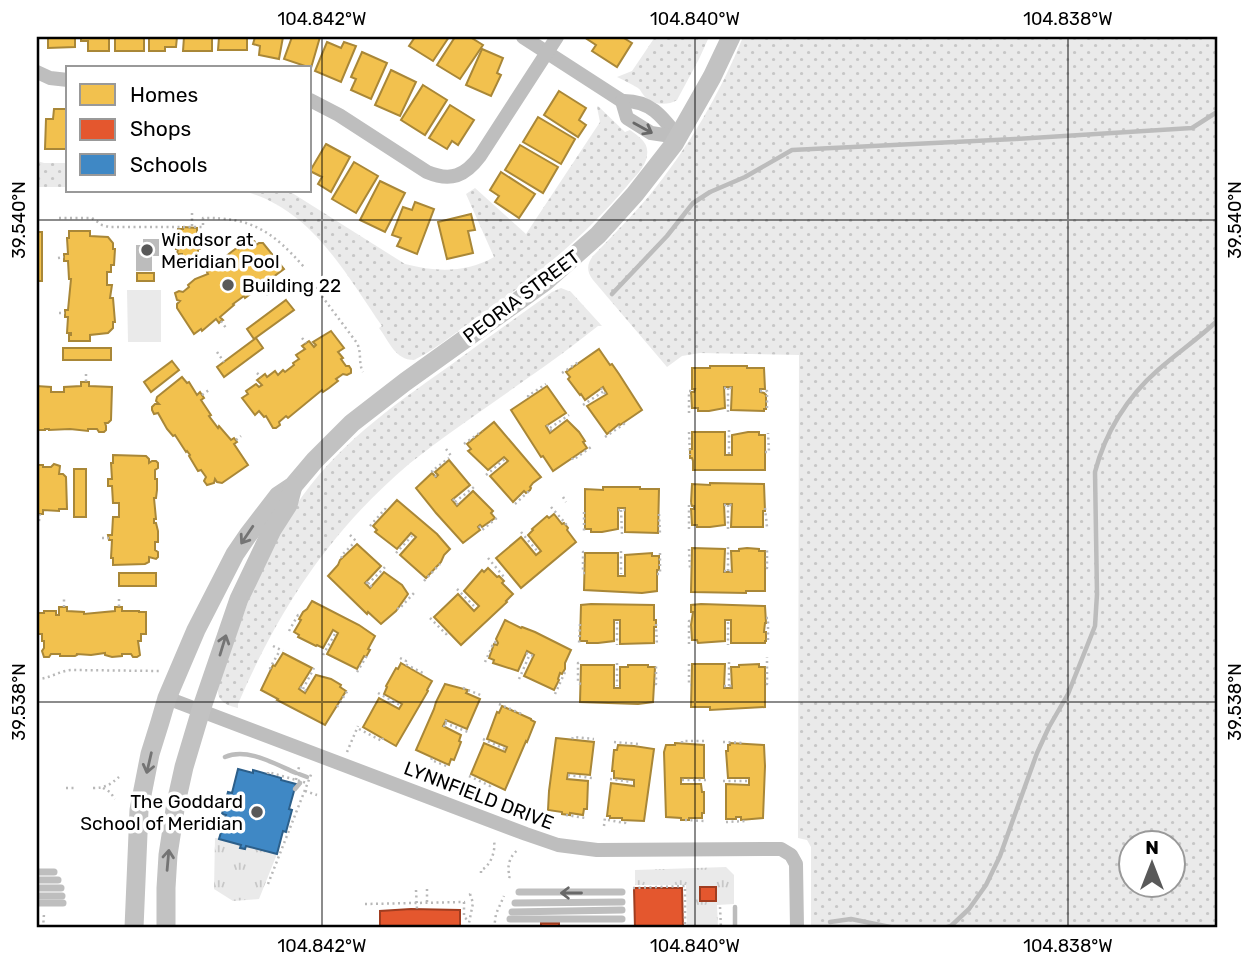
<svg xmlns="http://www.w3.org/2000/svg" width="1254" height="965" viewBox="0 0 1254 965" font-family="Rubik,sans-serif">
  <defs>
    <pattern id="grass-dots" width="8" height="8" patternUnits="userSpaceOnUse" patternTransform="scale(1.75)"><rect width="8" height="8" fill="#eaeaea"/><path d="M2 2h.1M6 6h.1" fill="none" stroke="#c7c7c7" stroke-width="1.8" stroke-linecap="round"/></pattern>
    <pattern id="park-tufts" width="24" height="20" patternUnits="userSpaceOnUse" patternTransform="scale(1.75)"><rect width="24" height="20" fill="#eaeaea"/><path d="M3 7l-1-3M5 7V3M7 7l1-3M15 17l-1-3M17 17v-4M19 17l1-3" fill="none" stroke="#c7c7c7"/></pattern>
  </defs>
  <rect width="100%" height="100%" fill="#fff"/>
  <g fill="url(#grass-dots)" fill-rule="evenodd">
    <path d="M 655,37 L 709,37 L 699,59 L 677,100 C 667,106 654,105 645,97 C 642,94 641,90 638,88 C 631,84 624,80 617,77 L 632,71 Z"/>
    <path d="M 743,37 L 1217,37 L 1217,928 L 811,928 L 811,847 L 807,840 L 798,838 L 799,355 L 700,353 L 682,356 L 667,367 L 593,280 C 586,271 587,264 593,256 C 612,236 631,217 649,196 C 688,148 720,94 743,37 ZM 1174,842 L 1174,884 L 1132,884 L 1132,842 Z"/>
    <path d="M 598,106 L 625,132 L 630,130 C 639,137 649,142 647,155 C 646,167 634,177 627,186 C 581,241 526,284 468,324 C 451,336 433,351 414,360 C 395,360 389,341 379,328 L 382,326 C 345,273 311,208 243,191 L 289,191 L 405,264 C 436,272 466,273 494,257 L 466,194 L 475,188 L 526,234 L 600,122 L 597,107 Z"/>
    <polygon points="37,161 44,163 68,163 68,187 37,187"/>
    <path d="M 561,288 L 571,292 L 602,326 L 598,326 C 574,345 550,363 525,380 C 486,408 446,434 409,464 C 329,532 279,609 238,704 L 238,708 C 227,705 217,702 218,688 C 239,626 259,562 295,507 C 334,447 391,407 448,367 C 482,342 517,317 552,292 Z"/>
  </g>
  <g fill="url(#park-tufts)">
    <polygon points="215,838 220,838 241,845 240,848 245,849 246,846 277,854 259,899 233,901 214,889"/>
    <polygon points="726,867 734,875 734,904 717,905 718,928 687,928 686,885 635,885 635,870"/>
  </g>
  <polygon fill="#eaeaea" points="127,290 161,290 161,342 128,342"/>
  <polygon fill="#bcbcbc" points="143,239 159,239 159,256 152,256 152,271 136,271 136,245 143,245"/>
  <g fill="#f2c14e" stroke="#a98737" stroke-width="2">
    <polygon points="48,37 75,37 75,47 48,48"/>
    <polygon points="81,37 109,37 109,51 88,51 88,41 81,41"/>
    <rect x="115" y="37" width="29" height="14"/>
    <polygon points="149,37 177,37 176,47 165,47 165,51 149,51"/>
    <polygon points="184,37 212,37 212,51 183,51"/>
    <polygon points="219,37 247,37 247,50 218,50"/>
    <polygon points="255,37 283,37 279,59 259,55 260,46 253,44"/>
    <polygon points="292,37 320,37 311,68 284,59"/>
    <polygon points="415,37 449,37 433,61 409,46"/>
    <polygon points="455,37 470,37 483,45 460,79 437,65"/>
    <polygon points="589,37 622,37 632,43 617,67 592,51 596,45 587,39"/>
    <polygon points="327,42 341,48 344,42 356,46 341,82 315,71"/>
    <polygon points="482,49 503,58 497,73 501,75 491,96 466,85"/>
    <polygon points="362,52 387,63 371,99 351,90 356,79 351,77"/>
    <polygon points="391,70 416,82 400,116 375,105"/>
    <polygon points="423,85 447,100 425,135 401,120"/>
    <polygon points="559,91 586,108 579,120 586,125 578,137 544,115"/>
    <polygon points="450,105 474,120 458,145 452,141 447,149 429,138"/>
    <polygon points="54,109 68,109 68,149 45,149 46,119 53,119"/>
    <polygon points="538,117 575,139 561,164 523,142"/>
    <polygon points="326,144 350,157 331,192 318,184 322,177 310,171"/>
    <polygon points="520,145 558,167 543,193 505,170"/>
    <polygon points="354,162 378,176 356,213 332,199"/>
    <polygon points="501,172 535,194 519,218 495,202 499,196 490,190"/>
    <polygon points="380,181 405,193 385,232 360,220"/>
    <polygon points="415,202 434,209 417,254 397,246 401,238 392,235 403,207 412,210"/>
    <polygon points="471,214 475,230 468,231 473,253 447,259 438,222"/>
    <polygon points="183,227 197,228 197,235 200,235 200,249 198,249 198,254 193,254 193,258 182,258 182,254 177,254 178,249 176,249 178,229 183,229"/>
    <polygon points="69,231 90,231 90,236 108,237 113,243 113,249 115,249 114,265 111,265 111,272 107,272 107,285 112,285 110,298 113,298 115,322 113,322 113,328 108,333 90,335 90,341 69,341 69,335 71,335 71,333 67,333 68,317 65,317 65,310 68,310 71,279 69,279 68,261 64,261 64,254 68,254 67,238 69,238"/>
    <rect x="37" y="232" width="5" height="49"/>
    <polygon points="250,238 253,238 256,245 259,243 263,243 284,269 265,283 267,286 261,291 259,288 245,298 244,296 233,304 234,305 220,317 223,320 221,321 219,323 216,319 202,331 201,329 194,334 177,308 177,304 180,301 177,300 175,293 179,291 183,292 189,287 188,285 195,279 208,274 207,272 220,262 221,263 224,261 223,259 230,253 238,247 239,249 246,244 246,240"/>
    <rect x="137" y="273" width="17" height="8"/>
    <polygon points="286,300 294,310 254,339 247,329"/>
    <polygon points="331,331 344,348 338,352 343,358 341,359 346,366 349,366 351,369 351,373 347,375 343,374 336,379 338,381 329,388 323,392 322,390 288,418 286,416 279,422 280,425 276,428 273,428 266,416 264,417 259,411 255,415 242,398 248,394 246,391 256,384 259,387 262,385 257,380 265,374 267,377 275,371 278,375 283,370 285,372 294,365 293,363 299,359 296,355 305,349 302,346 309,341 314,347 316,345 313,342"/>
    <polygon points="256,338 263,348 224,377 217,367"/>
    <rect x="63" y="348" width="48" height="12"/>
    <polygon points="599,349 610,365 612,364 619,374 642,410 620,425 619,424 607,434 587,406 607,394 603,387 585,400 581,394 580,395 568,379 570,377 566,372"/>
    <polygon points="172,361 179,370 151,392 144,382"/>
    <polygon points="710,366 747,366 747,368 764,368 765,389 760,389 760,392 764,393 766,395 766,409 764,409 764,411 731,410 732,387 724,387 725,408 709,411 698,411 698,408 692,408 691,392 694,392 695,389 692,389 692,368 710,368"/>
    <polygon points="182,377 187,383 189,382 197,395 200,392 204,398 201,400 211,415 209,416 218,428 219,426 231,440 234,438 237,442 234,444 248,465 222,483 217,482 215,479 214,483 207,485 204,481 206,477 201,470 198,471 189,456 190,455 187,451 186,452 175,435 173,436 167,429 158,413 154,414 152,410 152,407 155,404 159,404 156,401 157,397"/>
    <polygon points="81,382 89,382 89,386 112,387 111,420 108,423 105,423 106,426 106,430 104,432 99,432 97,429 88,429 88,431 70,429 49,430 49,429 45,429 45,430 37,430 37,386 51,387 51,392 64,392 64,387 81,386"/>
    <polygon points="547,386 566,413 546,426 550,433 567,420 579,432 585,441 583,442 587,448 553,471 543,456 541,457 534,446 511,410"/>
    <polygon points="494,422 541,477 533,483 530,487 531,488 530,490 526,493 524,491 513,502 490,476 508,461 504,457 488,470 468,451 471,449 467,444"/>
    <polygon points="692,432 725,432 725,455 732,455 732,435 748,432 759,432 759,435 765,435 765,470 693,470 693,461 692,458 690,458 690,449 692,449"/>
    <polygon points="113,455 146,456 149,459 149,463 152,461 156,461 158,463 158,468 155,470 155,479 157,479 157,490 156,498 154,498 156,519 154,519 154,523 156,523 158,531 158,542 155,542 155,550 158,552 158,557 156,559 149,557 149,562 145,564 113,565 113,558 111,558 112,540 109,540 108,535 112,535 113,517 119,517 119,503 113,503 112,486 108,486 108,479 112,479 111,463 113,463"/>
    <polygon points="449,460 470,485 452,500 457,506 473,491 493,511 491,513 495,518 482,527 480,525 478,527 480,530 463,543 436,513 416,488 432,473 436,477 438,475 435,472"/>
    <polygon points="54,464 60,466 59,474 63,474 66,477 67,509 59,509 59,511 43,510 43,514 37,514 37,465 43,465 43,467 51,467"/>
    <rect x="74" y="469" width="12" height="48"/>
    <polygon points="710,483 764,484 765,511 763,511 763,527 731,527 732,504 724,504 725,525 710,527 697,527 697,525 692,525 691,509 694,509 694,506 692,506 691,503 692,484 710,485"/>
    <polygon points="603,487 640,487 640,489 659,489 658,533 625,532 625,508 618,508 618,529 602,532 591,532 591,529 585,529 585,489 603,490"/>
    <polygon points="397,500 437,534 450,549 444,555 441,562 426,578 400,555 416,537 411,533 397,549 375,532 377,530 373,526"/>
    <polygon points="554,514 562,524 564,523 568,528 567,530 576,542 521,588 496,558 521,537 536,555 541,551 528,535 533,530 532,529 547,516 549,518"/>
    <polygon points="357,544 381,566 365,583 370,588 384,572 402,585 408,594 396,611 381,624 368,612 367,614 328,576 338,565 340,560"/>
    <polygon points="692,548 725,549 724,572 732,572 731,551 739,551 739,549 747,548 759,549 759,551 765,551 765,591 746,591 746,593 691,592"/>
    <polygon points="585,553 618,553 618,576 625,576 625,555 652,553 652,556 659,556 659,570 657,570 657,591 642,593 584,590"/>
    <polygon points="488,568 497,577 499,576 504,581 502,583 513,594 506,601 507,602 461,645 434,617 458,594 474,611 479,606 464,591 482,570 484,572"/>
    <rect x="119" y="573" width="37" height="13"/>
    <polygon points="312,601 359,625 375,636 368,649 370,650 366,657 364,656 357,669 327,654 338,633 333,630 323,648 317,645 316,646 298,637 299,635 294,632 301,620 299,619 303,612 307,609"/>
    <polygon points="591,604 654,605 654,620 656,620 656,627 654,627 654,643 620,644 620,620 614,620 614,641 598,643 587,643 587,641 580,641 581,605"/>
    <polygon points="701,604 765,606 766,623 765,623 764,632 766,632 766,641 765,641 765,643 731,643 731,620 725,620 725,641 698,643 697,640 692,640 691,625 693,612 691,612 691,605"/>
    <polygon points="59,607 67,607 67,611 84,612 84,614 115,611 115,607 122,607 122,611 139,611 139,612 146,612 146,634 141,634 141,641 138,641 140,655 137,657 133,657 131,654 122,654 122,656 112,657 105,655 105,653 91,655 77,654 77,655 75,656 60,656 60,654 51,654 49,657 44,657 42,651 44,648 44,641 42,641 42,634 37,634 37,613 44,613 44,611 56,611 56,615 59,615"/>
    <polygon points="505,620 521,628 522,627 535,632 571,650 565,663 565,669 562,674 560,673 558,679 559,680 554,690 524,676 534,655 527,651 518,671 493,663 494,660 489,658 494,644 497,645 498,643 496,639"/>
    <polygon points="283,653 312,668 299,689 305,693 316,675 331,679 341,685 340,687 346,691 325,725 277,700 278,699 261,690 273,665 275,666"/>
    <polygon points="401,663 432,681 427,690 428,691 396,746 363,727 379,698 399,709 402,704 384,694 387,687 386,686 396,668 398,669"/>
    <polygon points="692,664 725,664 724,688 732,688 731,667 739,667 739,665 759,664 759,667 765,667 765,707 710,710 710,707 691,707"/>
    <polygon points="581,665 614,665 614,688 620,688 620,667 628,667 628,665 648,665 648,667 655,667 653,702 638,704 580,702"/>
    <polygon points="445,684 468,690 466,693 480,699 467,729 446,720 443,726 461,735 459,741 461,742 458,750 454,760 451,759 449,765 416,750 434,709 436,702"/>
    <polygon points="502,706 531,719 531,720 535,722 527,742 526,741 505,790 471,774 484,743 505,752 507,747 487,739 497,712 499,713"/>
    <polygon points="556,738 594,742 590,775 568,773 567,779 588,781 587,809 584,809 583,815 570,813 570,815 562,814 562,812 548,810 549,791"/>
    <polygon points="675,743 704,745 704,778 681,778 681,784 701,784 702,792 704,792 704,813 702,813 702,818 689,818 689,820 681,820 681,818 666,817 664,752 666,745 675,745"/>
    <polygon points="730,743 764,745 765,766 763,818 741,820 741,817 736,817 736,819 726,819 726,784 749,785 749,778 728,778 726,751 728,751 728,745 730,745"/>
    <polygon points="618,745 634,746 654,749 644,821 622,820 622,818 610,818 610,816 607,816 611,783 634,786 634,780 614,778 614,771 612,771 614,750 617,750"/>
  </g>
  <g fill="#e4572e" stroke="#a03d20" stroke-width="2">
    <rect x="700" y="887" width="16" height="14"/>
    <polygon points="634,888 682,888 683,928 635,928"/>
    <polygon points="411,909 460,910 460,928 380,928 380,911"/>
    <polygon points="541,923 559,923 559,926 582,926 582,928 541,928"/>
  </g>
  <polygon fill="#3f88c5" stroke="#2c5f8a" stroke-width="2" points="238,769 253,773 253,770 281,778 281,780 296,784 289,809 292,810 286,832 283,831 277,854 246,846 245,849 240,848 241,845 219,839 226,815 222,814 228,792 232,793"/>
  <g fill="none" stroke-linecap="round" stroke-linejoin="round">
    <g stroke="#bcbcbc" stroke-width="4.5">
      <polyline points="612,294 667,236 693,203 710,192 745,177 792,150 1015,139 1192,128 1217,112"/>
      <path d="M 225,757 C 247,747 275,764 296,773"/>
      <polyline points="299,774 307,777"/>
      <polyline points="295,789 300,783"/>
      <polyline points="735,907 735,928"/>
      <polyline points="830,922 851,919 895,928"/>
      <path d="M 944,928 L 951,926 L 969,909 L 986,885 L 1000,856 L 1037,753 L 1049,727 L 1068,694 L 1095,626 L 1097,594 L 1095,472 C 1105,433 1127,397 1158,370 C 1177,353 1198,339 1217,321"/>
    </g>
    <g stroke="#b8b8b8" stroke-width="2.5" stroke-dasharray="2 3.5" stroke-linecap="butt">
      <polyline points="192,213 192,227"/>
      <polyline points="37,217 38,217"/>
      <path d="M 59,218 L 92,218 L 102,225 L 109,227 L 203,227 L 203,218 C 252,217 273,232 304,267"/>
      <polyline points="58,258 64,257"/>
      <path d="M 312,283 L 357,343 C 362,353 358,363 363,372"/>
      <polyline points="264,289 268,295"/>
      <polyline points="59,313 65,313"/>
      <polyline points="221,321 226,328"/>
      <polyline points="302,338 306,343"/>
      <polyline points="217,352 224,362"/>
      <polyline points="257,373 261,377"/>
      <polyline points="562,373 580,361"/>
      <polyline points="86,374 86,382"/>
      <polyline points="601,388 606,395"/>
      <polyline points="724,388 732,388"/>
      <polyline points="728,388 728,413"/>
      <polyline points="760,391 767,391 767,411"/>
      <polyline points="202,395 209,390"/>
      <polyline points="529,397 528,396 546,384"/>
      <polyline points="583,405 604,391"/>
      <polyline points="689,413 689,391 694,391"/>
      <polyline points="547,425 552,432"/>
      <polyline points="550,428 569,415"/>
      <polyline points="729,430 729,454"/>
      <polyline points="689,432 690,455"/>
      <polyline points="605,437 624,424 623,423"/>
      <polyline points="236,440 241,436"/>
      <polyline points="464,444 482,431"/>
      <polyline points="446,449 452,457"/>
      <polyline points="765,452 769,452 768,433"/>
      <polyline points="572,458 573,460 591,447"/>
      <polyline points="486,475 505,459"/>
      <polyline points="436,477 432,471 449,458"/>
      <polyline points="563,497 566,502"/>
      <polyline points="453,499 458,505"/>
      <polyline points="455,502 474,487"/>
      <polyline points="515,504 529,491"/>
      <polyline points="724,505 732,505"/>
      <polyline points="728,505 728,529"/>
      <polyline points="551,507 566,524 565,525"/>
      <polyline points="765,508 767,527"/>
      <polyline points="618,510 625,510"/>
      <polyline points="621,510 622,534"/>
      <polyline points="584,512 584,531 586,531"/>
      <polyline points="659,514 660,534"/>
      <polyline points="39,521 40,514"/>
      <polyline points="370,526 385,509 387,511"/>
      <polyline points="479,526 482,530 498,517"/>
      <polyline points="689,529 689,503 691,503"/>
      <polyline points="521,532 538,552"/>
      <polyline points="350,535 357,542"/>
      <polyline points="102,538 109,538"/>
      <polyline points="728,547 728,571"/>
      <polyline points="689,549 690,569"/>
      <polyline points="621,551 621,574"/>
      <polyline points="396,553 412,536"/>
      <polyline points="342,558 341,556 354,543"/>
      <polyline points="488,558 504,577 502,579"/>
      <polyline points="766,568 767,568 767,549"/>
      <polyline points="724,571 732,571"/>
      <polyline points="585,573 583,573 583,552 586,552"/>
      <polyline points="657,574 660,574 660,552"/>
      <polyline points="424,581 440,564"/>
      <polyline points="366,582 372,587"/>
      <polyline points="368,584 385,567"/>
      <polyline points="457,589 475,607"/>
      <polyline points="119,599 119,607"/>
      <polyline points="64,607 64,598"/>
      <polyline points="397,608 399,609 414,593"/>
      <polyline points="430,618 446,634 448,632"/>
      <polyline points="766,618 768,618 768,643"/>
      <polyline points="617,622 617,645"/>
      <polyline points="728,622 728,645"/>
      <polyline points="580,624 579,644 581,644"/>
      <polyline points="656,624 657,646"/>
      <polyline points="289,631 298,615 301,617"/>
      <polyline points="689,644 689,621 692,621"/>
      <polyline points="273,646 283,651"/>
      <polyline points="526,653 533,656"/>
      <polyline points="323,655 335,634"/>
      <polyline points="400,658 406,661 405,664 423,673 422,675"/>
      <polyline points="485,662 494,642 498,643"/>
      <polyline points="729,662 729,686"/>
      <polyline points="617,663 617,686"/>
      <polyline points="689,664 689,685 691,685"/>
      <polyline points="271,669 270,668 279,652"/>
      <polyline points="357,672 368,654"/>
      <path d="M 37,679 C 49,679 59,671 71,670 L 161,671"/>
      <polyline points="519,679 530,654"/>
      <polyline points="581,684 578,683 578,663 582,663"/>
      <polyline points="655,684 656,684 656,663"/>
      <polyline points="766,684 767,684 767,657"/>
      <polyline points="724,686 732,686"/>
      <polyline points="300,687 306,691"/>
      <polyline points="463,688 483,696"/>
      <polyline points="303,689 314,668"/>
      <polyline points="378,693 400,705"/>
      <polyline points="555,694 565,672 564,672"/>
      <polyline points="499,704 524,715"/>
      <polyline points="337,707 348,690"/>
      <polyline points="445,723 468,732"/>
      <polyline points="444,727 446,720"/>
      <polyline points="359,729 382,741 383,738"/>
      <polyline points="483,739 505,749"/>
      <polyline points="572,739 573,737 594,739"/>
      <polyline points="614,742 638,744 638,746"/>
      <polyline points="723,742 744,743"/>
      <polyline points="682,743 682,741 706,741"/>
      <polyline points="347,752 358,726"/>
      <polyline points="432,758 431,760 449,767"/>
      <polyline points="268,774 268,772 307,783"/>
      <polyline points="568,775 592,778"/>
      <polyline points="469,776 490,786 491,783"/>
      <polyline points="610,779 632,782"/>
      <polyline points="296,780 299,767"/>
      <polyline points="682,780 706,780"/>
      <polyline points="723,781 747,781"/>
      <polyline points="66,788 76,788"/>
      <path d="M 93,788 C 105,788 110,785 119,777"/>
      <polyline points="103,788 110,792 115,799"/>
      <polyline points="305,791 317,795"/>
      <polyline points="566,815 585,818"/>
      <polyline points="608,820 625,823 626,821"/>
      <polyline points="685,820 705,821"/>
      <polyline points="726,822 745,821 745,820"/>
      <polyline points="604,826 605,817"/>
      <path d="M 481,873 L 481,870 C 490,867 496,851 494,841"/>
      <path d="M 509,878 L 510,876 C 506,868 510,855 518,850"/>
      <polyline points="268,884 312,772"/>
      <polyline points="633,888 685,886 685,928"/>
      <polyline points="427,889 427,903"/>
      <polyline points="416,890 417,909"/>
      <polyline points="365,904 464,902 464,917 469,921"/>
      <polyline points="720,907 721,928"/>
      <polyline points="43,928 44,914"/>
      <polyline points="372,928 377,928"/>
      <polyline points="468,928 473,903 470,894 472,893"/>
      <polyline points="494,928 496,914 504,896"/>
    </g>
    <g stroke="#bebebe" stroke-width="7">
      <polyline points="37,872 54,872"/>
      <polyline points="37,880 58,880"/>
      <polyline points="37,888 61,888"/>
      <polyline points="519,892 622,892"/>
      <polyline points="37,896 62,896"/>
      <polyline points="37,903 63,903"/>
      <polyline points="515,903 622,902"/>
      <polyline points="512,912 622,910"/>
      <polyline points="510,919 622,919"/>
    </g>
    <g stroke="#bebebe" stroke-width="14">
      <path d="M 523,37 L 622,101 C 650,100 662,116 678,137"/>
      <polyline points="37,72 50,78 68,80"/>
      <path d="M 310,100 L 339,115 L 427,172 C 451,182 465,176 480,156 L 557,37"/>
      <polyline points="622,101 627,118 651,133 678,137"/>
      <polyline points="167,698 526,834 558,845 597,850 781,849 791,855 796,864 797,928"/>
    </g>
    <g stroke="#c2c2c2" stroke-width="19">
      <polyline points="134,928 139,810 150,754 160,722 167,698 196,630 235,554 248,535 278,496 293,486 315,460 352,423 405,382 546,281 598,235 635,194 674,144 712,77 731,37"/>
      <polyline points="166,928 166,888 168,855 176,803 184,767 201,710 239,599 272,530 288,505 293,486"/>
    </g>
  </g>
  <defs><path id="oneway-shaft" d="M-6 0H5M1.5-3L5.5 0L1.5 3" fill="none" stroke-width="1.6" stroke-linecap="round" stroke-linejoin="round" transform="scale(1.75)"/></defs>
  <g stroke="#686868">
    <use href="#oneway-shaft" transform="translate(643 128) rotate(29)"/>
    <use href="#oneway-shaft" transform="translate(571 893) rotate(180)"/>
  </g>
  <g stroke="#747474">
    <use href="#oneway-shaft" transform="translate(247 535) rotate(124)"/>
    <use href="#oneway-shaft" transform="translate(223 645) rotate(-73)"/>
    <use href="#oneway-shaft" transform="translate(149 763) rotate(103)"/>
    <use href="#oneway-shaft" transform="translate(168 860) rotate(-85)"/>
  </g>
  <path fill="none" stroke="#000" stroke-width="2" stroke-opacity="0.45" d="M 322,37 L 322,928M 695,37 L 695,928M 1068,37 L 1068,928M 37,220 L 1217,220M 37,702 L 1217,702"/>
  <g fill="#595959" stroke="#fff" stroke-width="2.5">
    <circle cx="147" cy="250" r="7"/>
    <circle cx="228" cy="285" r="7"/>
    <circle cx="257" cy="812" r="7"/>
  </g>
  <g text-anchor="middle" stroke-width="7" stroke-linejoin="round" paint-order="stroke">
    <g font-size="19" fill="#000" stroke="#fff" text-anchor="start">
      <text x="161" y="246">Windsor at<tspan x="161" dy="22">Meridian Pool</tspan></text>
      <text x="242" y="292">Building 22</text>
      <text x="243" y="808" text-anchor="end">The Goddard<tspan x="243" dy="22">School of Meridian</tspan></text>
    </g>
    <g font-size="19" fill="#000" stroke="#fff">
      <text transform="translate(521 296) rotate(-37)" y="7">PEORIA STREET</text>
      <text transform="translate(479 795) rotate(21)" y="7">LYNNFIELD DRIVE</text>
    </g>
  </g>
  <rect width="1254" height="965" fill="none" stroke="#ffffff" stroke-width="77"/>
  <rect x="66" y="66" width="245" height="126" fill="#ffffff" stroke="#999999" stroke-width="2"/>
  <rect x="80" y="84" width="35" height="21" fill="#f2c14e" stroke="#999999" stroke-width="2"/>
  <text x="130" y="102" font-size="21" fill="#000000">Homes</text>
  <rect x="80" y="119" width="35" height="21" fill="#e4572e" stroke="#999999" stroke-width="2"/>
  <text x="130" y="136" font-size="21" fill="#000000">Shops</text>
  <rect x="80" y="154" width="35" height="21" fill="#3f88c5" stroke="#999999" stroke-width="2"/>
  <text x="130" y="172" font-size="21" fill="#000000">Schools</text>
  <g transform="translate(1152 864)"><circle r="33" fill="#ffffff" stroke="#999999" stroke-width="2"/>
  <path d="M0-5L12 26L0 18L-12 26Z" fill="#595959"/>
  <text y="-10" font-size="19" font-weight="bold" text-anchor="middle" fill="#000000">N</text>
  </g>
  <rect x="38" y="38" width="1178" height="888" fill="none" stroke="#000" stroke-width="2.5"/>
  <g font-size="18" text-anchor="middle" fill="#000">
    <text x="322" y="25">104.842°W</text>
    <text x="695" y="25">104.840°W</text>
    <text x="1068" y="25">104.838°W</text>
    <text transform="translate(19 220) rotate(-90)" y="6">39.540°N</text>
    <text transform="translate(1235 220) rotate(-90)" y="6">39.540°N</text>
    <text transform="translate(19 702) rotate(-90)" y="6">39.538°N</text>
    <text transform="translate(1235 702) rotate(-90)" y="6">39.538°N</text>
    <text x="322" y="952">104.842°W</text>
    <text x="695" y="952">104.840°W</text>
    <text x="1068" y="952">104.838°W</text>
  </g>
</svg>
